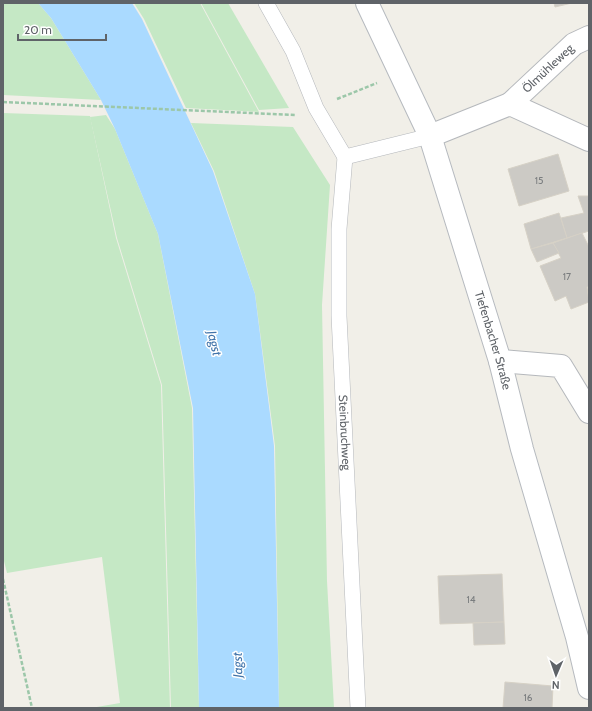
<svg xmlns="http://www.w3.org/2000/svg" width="592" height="711" viewBox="0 0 592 711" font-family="Cabin,sans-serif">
  <rect width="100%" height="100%" fill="#f1efe8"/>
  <g fill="#c5e8c5">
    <polygon points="3,3 38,3 51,18 101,100 3,95"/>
    <polygon points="134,3 200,3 259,112 186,108 144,19"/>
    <polygon points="201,3 228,3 289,108 259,110"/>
    <polygon points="3,113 90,116 116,238 161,385 170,708 91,708 120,703 102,557 7,573 3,557"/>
    <polygon points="106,115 115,129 158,234 192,408 199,708 171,708 162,385 117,238 90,117"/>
    <polygon points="191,123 293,127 330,185 322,305 327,581 334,708 279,708 275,446 255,294 214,171"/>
  </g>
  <polygon fill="#aadaff" points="38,3 132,3 142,19 213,171 255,294 274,446 279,708 199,708 193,408 158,234 115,129 101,100 51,18"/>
  <g fill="#cccac5" stroke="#d6d1c6">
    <polygon points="554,3 572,3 555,7"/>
    <polygon points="558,154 569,191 519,206 508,169"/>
    <polygon points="578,196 589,196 589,231 567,238 561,218 584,213"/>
    <polygon points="559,213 567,238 531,249 524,224"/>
    <polygon points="582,233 589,247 589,286 587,287 589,302 571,309 566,296 555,301 540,266 561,258 553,243"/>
    <polygon points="553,243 559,253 537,262 531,249"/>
    <polygon points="502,574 504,622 440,624 438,576"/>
    <polygon points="504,622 505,644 474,645 473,623"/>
    <polygon points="505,682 553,686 552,708 503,708"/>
  </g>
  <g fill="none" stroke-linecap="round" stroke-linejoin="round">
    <defs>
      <g id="lane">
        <polyline points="266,3 293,51 316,108 345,157"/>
        <path id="s1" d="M 345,157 L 339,229 L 339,316 L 358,708"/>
        <polyline points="345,157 430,136"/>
      </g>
      <g id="street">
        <path id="s2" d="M 510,104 L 574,44 L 589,37"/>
        <polyline points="430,136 510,104 589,140"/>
        <polyline points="500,361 561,366 589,412"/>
      </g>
      <g id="secondary">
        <path id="s3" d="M 367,3 L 430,136 L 500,361 L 522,449 L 577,637 L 589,688"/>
      </g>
    </defs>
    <use href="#lane" stroke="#b5b8bc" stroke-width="16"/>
    <use href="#street" stroke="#b5b8bc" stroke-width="24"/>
    <use href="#secondary" stroke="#b6babf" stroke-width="24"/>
    <g stroke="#9cc7a9" stroke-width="2.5" stroke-dasharray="4 2" stroke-linecap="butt">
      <polyline points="337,99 377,83"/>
      <polyline points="3,102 295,115"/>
      <polyline points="3,579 32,708"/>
    </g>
    <use href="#lane" stroke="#fff" stroke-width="15"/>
    <use href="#street" stroke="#fff" stroke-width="22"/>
    <use href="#secondary" stroke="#fff" stroke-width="22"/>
  </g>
  <g text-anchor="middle" stroke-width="3" stroke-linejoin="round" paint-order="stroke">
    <g font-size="10" fill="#7a7d7f">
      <text x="539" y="184">15</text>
      <text x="567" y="280">17</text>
      <text x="471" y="603">14</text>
      <text x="528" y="701">16</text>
    </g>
    <g font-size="12" fill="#5f6368" stroke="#fff">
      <text dy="4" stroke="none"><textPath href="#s2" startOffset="52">Ölmühleweg</textPath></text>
      <text dy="4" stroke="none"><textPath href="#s3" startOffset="361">Tiefenbacher Straße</textPath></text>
      <text dy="4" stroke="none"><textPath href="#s1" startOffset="276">Steinbruchweg</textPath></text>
    </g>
    <g font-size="13" font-style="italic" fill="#4174aa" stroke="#fff">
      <text transform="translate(215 343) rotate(76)" y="5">Jagst</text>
      <text transform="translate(237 665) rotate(-91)" y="5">Jagst</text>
    </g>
  </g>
  <rect width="592" height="711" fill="none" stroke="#5f6368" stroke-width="8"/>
  <g transform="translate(556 675) rotate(182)" stroke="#ffffff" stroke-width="3" paint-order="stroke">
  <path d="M0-3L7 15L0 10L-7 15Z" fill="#5f6368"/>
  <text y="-6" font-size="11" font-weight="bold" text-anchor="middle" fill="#5f6368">N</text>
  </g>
  <path d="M18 34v6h88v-6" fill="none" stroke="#5f6368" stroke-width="2"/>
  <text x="24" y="34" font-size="12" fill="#5f6368" stroke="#ffffff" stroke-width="3" paint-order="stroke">20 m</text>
</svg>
